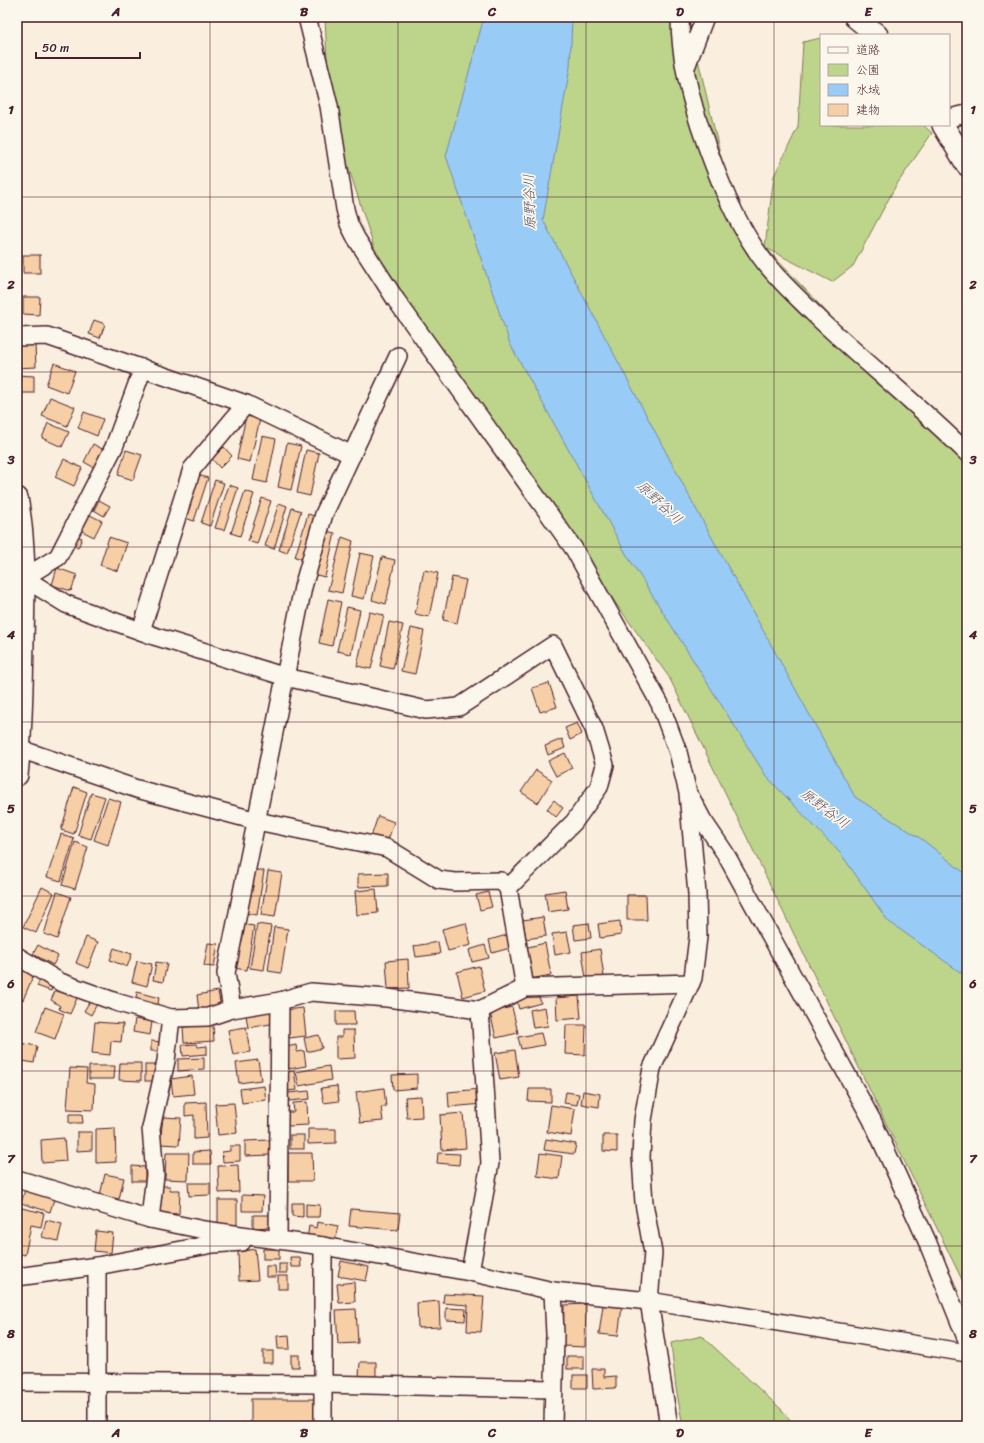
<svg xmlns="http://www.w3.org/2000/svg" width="984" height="1443" viewBox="0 0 984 1443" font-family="Sriracha,'Klee One',sans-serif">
  <rect width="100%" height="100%" fill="#faefde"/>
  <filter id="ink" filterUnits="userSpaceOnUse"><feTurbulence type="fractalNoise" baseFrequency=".025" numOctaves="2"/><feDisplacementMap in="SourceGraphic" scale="8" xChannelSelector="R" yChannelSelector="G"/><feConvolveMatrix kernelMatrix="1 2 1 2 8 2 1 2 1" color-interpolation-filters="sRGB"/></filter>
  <g filter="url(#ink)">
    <g fill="#bcd58b" stroke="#837a5b">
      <polygon points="325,17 688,17 734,213 765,246 774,176 798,127 803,42 821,38 821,125 923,125 932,133 895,187 853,266 832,282 766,248 922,413 967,456 967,1290 669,677 386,285 329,106"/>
      <polygon points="702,1336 782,1410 795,1426 683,1426 676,1388 671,1343"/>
    </g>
    <polygon fill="#98ccf6" stroke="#7987a5" points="484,17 572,17 570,67 543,220 695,507 855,797 923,840 967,875 967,977 888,921 841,854 766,776 625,552 510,344 446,156"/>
    <g fill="#f7cfa6" stroke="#4a1f2b">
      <rect x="23" y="255" width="17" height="18"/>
      <polygon points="23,297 40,297 39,315 23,314"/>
      <polygon points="94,320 105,324 100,338 89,334"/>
      <polygon points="17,345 35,345 36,367 17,368"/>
      <polygon points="54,363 75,371 67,393 46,385"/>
      <polygon points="17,375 34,376 34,393 17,393"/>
      <polygon points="50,397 75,407 67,426 42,416"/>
      <polygon points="84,412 103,419 97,436 78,428"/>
      <polygon points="246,416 260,419 250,462 237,459"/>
      <polygon points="48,423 69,432 62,447 42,438"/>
      <polygon points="262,436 276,439 267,483 253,480"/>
      <polygon points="287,443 301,446 291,490 278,487"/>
      <polygon points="93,444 104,450 95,468 84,462"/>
      <polygon points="224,447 232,456 220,468 212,459"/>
      <polygon points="126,450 142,455 133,480 118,475"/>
      <polygon points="306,450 319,453 310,496 297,493"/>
      <polygon points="64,459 82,468 74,486 55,477"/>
      <polygon points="198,475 208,478 194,521 185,518"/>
      <polygon points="215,480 224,483 210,526 201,523"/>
      <polygon points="229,485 238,488 224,530 215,528"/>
      <polygon points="245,491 254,494 240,536 231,533"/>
      <polygon points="262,498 271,501 257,544 248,541"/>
      <polygon points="99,500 110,506 104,516 94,510"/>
      <polygon points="279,503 287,506 274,549 265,546"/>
      <polygon points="292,508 301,511 287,553 279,550"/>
      <polygon points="86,513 102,521 94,537 78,529"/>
      <polygon points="308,514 317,517 303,559 295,557"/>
      <polygon points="321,530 335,533 325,577 312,574"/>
      <polygon points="74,535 82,538 78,548 70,544"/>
      <polygon points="109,537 127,543 118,571 100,565"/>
      <polygon points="342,537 353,541 342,593 328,590"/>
      <polygon points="360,553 374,556 364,599 351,596"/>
      <polygon points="382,557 395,560 386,604 372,600"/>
      <polygon points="57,568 77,575 71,591 52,585"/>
      <polygon points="424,570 438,573 429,617 415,614"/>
      <polygon points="452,577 466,580 457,623 443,620"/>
      <polygon points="328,599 341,602 332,646 319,643"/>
      <polygon points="347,607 360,610 351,654 337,651"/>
      <polygon points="369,612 384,615 371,669 357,666"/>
      <polygon points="389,622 403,625 393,669 380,666"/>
      <polygon points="411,628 424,631 415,674 401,671"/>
      <polygon points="549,683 557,707 540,712 532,688"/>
      <polygon points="577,723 582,734 570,740 565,728"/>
      <polygon points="562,739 565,748 548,755 545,746"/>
      <polygon points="565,753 572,768 556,776 548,761"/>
      <polygon points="536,770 552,780 538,803 521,792"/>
      <polygon points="74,787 87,792 74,834 61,830"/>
      <polygon points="91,793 105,797 91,839 78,835"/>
      <polygon points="108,798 121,802 108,845 94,840"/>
      <polygon points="554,800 563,808 556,817 547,809"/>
      <polygon points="378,816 394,822 387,843 371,837"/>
      <polygon points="61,834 74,839 61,881 47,877"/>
      <polygon points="75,842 88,847 75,889 62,885"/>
      <polygon points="250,869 264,871 257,915 244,913"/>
      <polygon points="268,871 282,873 275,917 261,915"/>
      <polygon points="388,873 388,886 358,887 358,874"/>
      <polygon points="42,887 54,893 36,933 23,927"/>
      <polygon points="376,889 378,913 357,915 355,891"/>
      <polygon points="565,890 568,909 548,912 545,893"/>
      <polygon points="57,892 71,897 57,939 44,934"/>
      <polygon points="488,892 492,907 480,910 476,895"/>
      <polygon points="627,895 646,895 647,920 627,920"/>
      <polygon points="543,917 546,936 526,939 523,920"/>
      <polygon points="620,921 621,935 600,938 598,924"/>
      <polygon points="466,923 471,945 448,951 442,929"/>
      <polygon points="589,923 591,938 575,940 573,925"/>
      <polygon points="240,924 254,926 247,970 233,968"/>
      <polygon points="257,924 271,926 264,970 250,968"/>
      <polygon points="274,927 288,929 281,973 268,971"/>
      <polygon points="567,932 571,952 555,955 552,934"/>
      <polygon points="507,935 510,948 492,953 489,940"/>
      <polygon points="86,937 98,942 88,968 76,963"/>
      <polygon points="438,942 440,954 416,957 414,946"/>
      <polygon points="208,943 218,944 214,967 204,966"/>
      <polygon points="545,943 551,975 530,979 524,948"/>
      <polygon points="38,945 58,956 53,965 33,954"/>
      <polygon points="485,945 489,958 472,962 469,950"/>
      <polygon points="114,948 132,954 127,967 110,960"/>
      <polygon points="600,949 604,977 586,979 582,952"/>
      <polygon points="408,959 409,988 388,989 386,961"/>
      <polygon points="137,961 152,964 147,986 132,982"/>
      <polygon points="156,962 167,964 163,982 153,980"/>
      <polygon points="479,966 485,991 463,997 457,972"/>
      <polygon points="17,967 34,974 23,1000 17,998"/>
      <polygon points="41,977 54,983 51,991 37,986"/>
      <polygon points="57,987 78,996 70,1014 59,1009 60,1006 51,1000"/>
      <polygon points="218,991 221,1008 199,1011 197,995"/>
      <polygon points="137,992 159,998 157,1008 135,1002"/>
      <polygon points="538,993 541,1003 519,1009 516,999"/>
      <polygon points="579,996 581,1018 557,1020 556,998"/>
      <polygon points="90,1001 97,1004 91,1015 84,1011"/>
      <polygon points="45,1007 64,1014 55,1039 36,1032"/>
      <polygon points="512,1007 518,1033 496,1038 490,1012"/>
      <polygon points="545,1007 548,1026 533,1028 530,1010"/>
      <polygon points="303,1008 306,1036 289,1038 285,1010"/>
      <polygon points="274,1010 276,1023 248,1028 246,1015"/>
      <polygon points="336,1011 354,1011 355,1025 336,1025"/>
      <polygon points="135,1019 152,1022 150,1035 133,1032"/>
      <polygon points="95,1022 123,1024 121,1042 111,1041 110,1055 92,1053"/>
      <polygon points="213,1025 214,1041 184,1043 183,1027"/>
      <polygon points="566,1025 586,1025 585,1055 565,1054"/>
      <polygon points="246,1027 250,1052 233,1055 228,1030"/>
      <polygon points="342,1030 354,1030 355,1058 336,1059 336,1037 342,1037"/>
      <polygon points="541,1033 544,1045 521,1049 518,1037"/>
      <polygon points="319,1035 322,1048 307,1052 304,1038"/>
      <polygon points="151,1041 161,1042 160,1051 151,1051"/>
      <polygon points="20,1043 37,1046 34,1063 17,1060"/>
      <polygon points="196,1044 198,1047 207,1046 207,1054 183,1056 182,1045"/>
      <polygon points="296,1045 297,1052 304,1051 306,1066 289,1069 286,1047"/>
      <polygon points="515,1050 519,1077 500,1080 495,1053"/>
      <polygon points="204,1058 204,1069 178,1071 178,1059"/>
      <polygon points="258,1060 261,1080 239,1083 236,1063"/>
      <polygon points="120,1063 141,1063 141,1081 119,1080"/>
      <rect x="145" y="1065" width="11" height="16"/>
      <polygon points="89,1066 115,1066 114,1079 89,1079"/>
      <polygon points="329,1066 331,1080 299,1086 296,1072"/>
      <polygon points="70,1068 87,1069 86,1083 95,1084 94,1110 67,1109"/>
      <polygon points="294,1071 297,1090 287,1091 285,1072"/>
      <polygon points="417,1074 417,1088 393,1090 392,1075"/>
      <polygon points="192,1076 194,1094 173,1096 171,1079"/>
      <polygon points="264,1086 266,1100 242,1103 240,1089"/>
      <polygon points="337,1086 339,1101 324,1103 321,1088"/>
      <polygon points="384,1088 386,1107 381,1107 383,1121 360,1123 356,1092"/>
      <polygon points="481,1089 483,1104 449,1107 448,1092"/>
      <polygon points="529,1089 551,1089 551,1102 528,1101"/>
      <polygon points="309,1091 310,1099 289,1101 288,1093"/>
      <polygon points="583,1091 600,1094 599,1107 581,1104"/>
      <polygon points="566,1092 579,1094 577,1105 564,1103"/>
      <polygon points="421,1096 422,1117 407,1118 405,1097"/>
      <polygon points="206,1102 207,1138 194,1139 194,1115 185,1116 185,1103"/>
      <polygon points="307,1102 308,1125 288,1126 287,1112 294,1112 293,1103"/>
      <polygon points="234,1103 237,1133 218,1135 215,1104"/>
      <polygon points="551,1105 575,1109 571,1136 547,1132"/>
      <polygon points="463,1113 466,1148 442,1150 440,1115"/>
      <polygon points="69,1114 82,1114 83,1123 69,1123"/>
      <polygon points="163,1117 181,1118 179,1145 160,1144"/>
      <polygon points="17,1118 20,1118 17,1129"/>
      <polygon points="115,1128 116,1162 96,1163 96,1129"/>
      <polygon points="308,1129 336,1129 336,1143 308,1144"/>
      <polygon points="77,1132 92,1132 92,1150 77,1151"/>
      <rect x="290" y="1135" width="14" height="14"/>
      <polygon points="603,1135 617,1135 617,1152 603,1151"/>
      <polygon points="64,1138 66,1161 42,1163 41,1140"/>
      <polygon points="546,1139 576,1144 574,1154 544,1150"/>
      <polygon points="270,1140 271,1155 245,1156 245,1141"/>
      <polygon points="230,1146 240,1146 240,1161 223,1162 222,1152 230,1151"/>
      <polygon points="210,1151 211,1164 193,1164 193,1152"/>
      <polygon points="166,1153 189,1153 188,1180 165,1179"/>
      <polygon points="288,1153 312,1153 313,1181 288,1181"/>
      <polygon points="438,1153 460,1154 459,1165 437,1163"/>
      <polygon points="540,1153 562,1156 559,1179 537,1176"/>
      <polygon points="238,1165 239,1192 219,1193 218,1166"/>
      <polygon points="132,1166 145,1167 145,1181 132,1181"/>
      <polygon points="105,1174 124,1178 119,1199 100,1195"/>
      <polygon points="188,1183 210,1183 210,1195 189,1196"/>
      <polygon points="161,1186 170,1186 170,1190 180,1190 179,1214 160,1213"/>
      <polygon points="25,1190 54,1199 50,1212 21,1203"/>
      <polygon points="242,1195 263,1196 262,1211 242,1211"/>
      <rect x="218" y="1200" width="19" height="25"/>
      <polygon points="292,1203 303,1203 303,1217 292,1216"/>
      <polygon points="306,1204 320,1205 319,1217 306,1217"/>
      <polygon points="17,1207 44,1213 41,1227 31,1225 25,1255 17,1253"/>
      <polygon points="351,1209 400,1213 398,1230 349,1226"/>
      <polygon points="253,1215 270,1215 270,1227 253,1228"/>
      <polygon points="46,1220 62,1224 58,1241 42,1237"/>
      <polygon points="317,1222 338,1226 334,1244 307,1239 309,1226 316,1228"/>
      <polygon points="96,1231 113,1233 111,1253 94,1251"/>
      <polygon points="255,1249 258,1280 239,1281 238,1252"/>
      <rect x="263" y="1249" width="16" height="10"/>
      <polygon points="290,1257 300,1257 301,1267 291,1267"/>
      <polygon points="341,1261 369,1267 366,1281 338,1276"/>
      <rect x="279" y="1264" width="8" height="9"/>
      <polygon points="266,1266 275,1266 276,1277 266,1277"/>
      <rect x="278" y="1276" width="10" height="13"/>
      <polygon points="354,1282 355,1302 339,1303 337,1284"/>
      <polygon points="444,1294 484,1296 481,1332 467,1331 468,1305 443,1303"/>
      <polygon points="439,1301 440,1327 418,1328 417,1303"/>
      <polygon points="586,1304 585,1347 563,1346 564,1305"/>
      <polygon points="603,1305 622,1307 618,1336 599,1334"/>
      <polygon points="446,1308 466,1309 465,1321 446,1320"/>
      <polygon points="356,1309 358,1343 338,1344 336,1310"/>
      <polygon points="289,1335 290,1349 278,1349 277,1336"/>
      <rect x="263" y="1351" width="10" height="12"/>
      <rect x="291" y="1355" width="8" height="12"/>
      <rect x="567" y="1356" width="17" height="13"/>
      <polygon points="360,1362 376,1362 376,1376 359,1376"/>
      <polygon points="592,1369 604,1369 604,1377 616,1376 616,1388 593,1389"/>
      <rect x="573" y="1375" width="14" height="13"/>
      <rect x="251" y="1399" width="64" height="27"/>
    </g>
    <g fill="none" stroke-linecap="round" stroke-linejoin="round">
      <defs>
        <g id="minor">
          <polyline points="307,17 329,106 345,209 349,224 356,238 396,300 574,549 660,704 678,752 688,793 697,894 698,937 693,978 652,1068 643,1120 641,1157 644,1203 653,1253 649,1301 669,1426"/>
          <path d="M 680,17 C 680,61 691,103 706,144 C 719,180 734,218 756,250 C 771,273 793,293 813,313 C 863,361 918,404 967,453"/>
          <polyline points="686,67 705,17"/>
          <polyline points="949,118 967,114"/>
          <polyline points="17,337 47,336 246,404 352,455"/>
          <polyline points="24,578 66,604 157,637 286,677 426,710 459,707 553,645 594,729 605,765 599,787 574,822 508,888"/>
          <polyline points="17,582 58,557 114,447 143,368"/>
          <polyline points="141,631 192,469 246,404"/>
          <polyline points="17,748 137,789 257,821 387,848 439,880 455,882 501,881 508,888 525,988"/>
          <polyline points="691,798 702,819 725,853 872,1120 927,1241 967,1340"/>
          <polyline points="17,956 60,982 119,1003 171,1018 208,1017 232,1009 280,1001 311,992 387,998 480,1010 525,988 691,983"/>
          <polyline points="232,1009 226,973 303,587 324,514 398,356"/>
          <polyline points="17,1179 150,1219 204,1230 323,1246 470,1272 553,1291 649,1301 967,1353"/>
          <polyline points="150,1219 155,1175 151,1128 166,1061 171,1018"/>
          <polyline points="278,1240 280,1001"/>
          <polyline points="470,1272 490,1163 480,1010"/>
          <polyline points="17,1277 97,1266 213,1244 242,1242"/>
          <polyline points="17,1382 322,1384 553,1389"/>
          <polyline points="97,1426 97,1266"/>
          <polyline points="323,1426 323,1246"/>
          <polyline points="553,1426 555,1334 553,1291"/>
        </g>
        <g id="tertiary">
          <polyline points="855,17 877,35"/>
          <polyline points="943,125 967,165"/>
          <path d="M 17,498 C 26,545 24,593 23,641 C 22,686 22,730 17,775"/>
        </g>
      </defs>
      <use href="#minor" stroke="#4a1f2b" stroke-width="20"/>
      <use href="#tertiary" stroke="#4a1f2b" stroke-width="24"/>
      <use href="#minor" stroke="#fbf7ec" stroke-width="17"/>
      <use href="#tertiary" stroke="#fbf7ec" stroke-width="21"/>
    </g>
  </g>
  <path fill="none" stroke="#4a1f2b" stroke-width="1" stroke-opacity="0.55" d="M 210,17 L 210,1426M 398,17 L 398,1426M 586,17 L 586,1426M 774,17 L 774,1426M 17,197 L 967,197M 17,372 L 967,372M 17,547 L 967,547M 17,722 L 967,722M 17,896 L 967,896M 17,1071 L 967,1071M 17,1246 L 967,1246"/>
  <g text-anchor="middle" stroke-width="3.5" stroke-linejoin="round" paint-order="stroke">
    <g font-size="14" font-style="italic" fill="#615368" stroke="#fbf7ec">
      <text transform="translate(529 202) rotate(-92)" y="5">原野谷川</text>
      <text transform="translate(660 502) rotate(43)" y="5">原野谷川</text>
      <text transform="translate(825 808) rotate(37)" y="5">原野谷川</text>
    </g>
  </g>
  <rect width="984" height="1443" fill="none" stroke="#fbf7ec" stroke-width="44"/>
  <rect x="820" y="34" width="130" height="92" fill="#fbf7ec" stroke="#b4a19f"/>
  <rect x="828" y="47" width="20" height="6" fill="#fbf7ec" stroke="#b4a19f"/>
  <text x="856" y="54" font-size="12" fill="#4a1f2b">道路</text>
  <rect x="828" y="64" width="20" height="12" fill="#bcd58b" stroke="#b4a19f"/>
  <text x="856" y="74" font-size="12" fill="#4a1f2b">公園</text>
  <rect x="828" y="84" width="20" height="12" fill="#98ccf6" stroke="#b4a19f"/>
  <text x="856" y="94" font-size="12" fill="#4a1f2b">水域</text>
  <rect x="828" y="104" width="20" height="12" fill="#f7cfa6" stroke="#b4a19f"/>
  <text x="856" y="114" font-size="12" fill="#4a1f2b">建物</text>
  <path d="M36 52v6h104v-6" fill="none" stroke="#4a1f2b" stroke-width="2"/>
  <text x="42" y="52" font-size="12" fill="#4a1f2b" stroke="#fbf7ec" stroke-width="3" paint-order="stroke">50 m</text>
  <rect x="22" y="22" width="940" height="1399" fill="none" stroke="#4a1f2b" stroke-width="1.5"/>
  <g font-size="13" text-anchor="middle" font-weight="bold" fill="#4a1f2b">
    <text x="116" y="16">A</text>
    <text x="304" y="16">B</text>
    <text x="492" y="16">C</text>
    <text x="680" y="16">D</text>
    <text x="868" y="16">E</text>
    <text x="11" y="114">1</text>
    <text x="973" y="114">1</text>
    <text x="11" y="289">2</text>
    <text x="973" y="289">2</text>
    <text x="11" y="464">3</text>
    <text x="973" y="464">3</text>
    <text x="11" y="639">4</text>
    <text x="973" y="639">4</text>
    <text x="11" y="813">5</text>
    <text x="973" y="813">5</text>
    <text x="11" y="988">6</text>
    <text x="973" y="988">6</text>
    <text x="11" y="1163">7</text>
    <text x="973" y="1163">7</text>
    <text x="11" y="1338">8</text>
    <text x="973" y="1338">8</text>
    <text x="116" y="1437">A</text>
    <text x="304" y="1437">B</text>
    <text x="492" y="1437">C</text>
    <text x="680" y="1437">D</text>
    <text x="868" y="1437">E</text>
  </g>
</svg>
